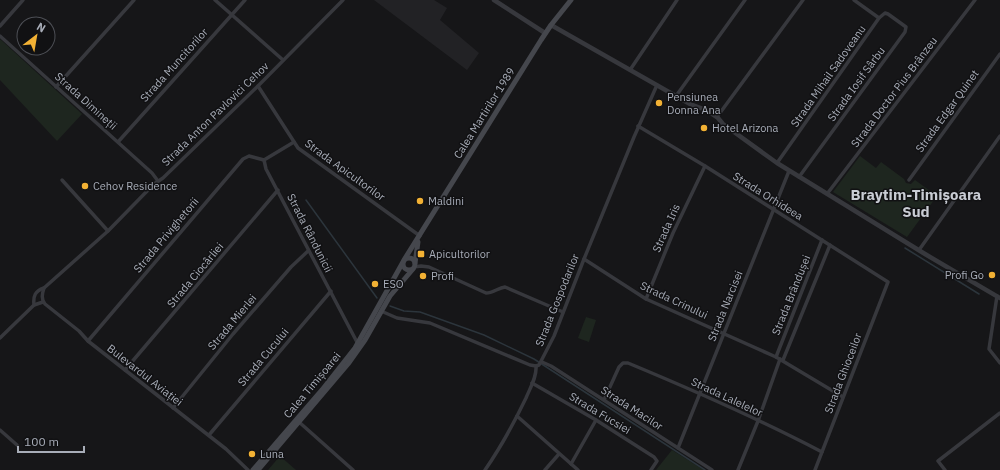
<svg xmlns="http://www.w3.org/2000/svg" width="1000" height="470" viewBox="0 0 1000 470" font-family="'IBM Plex Sans',sans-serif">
  <rect width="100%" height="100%" fill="#161618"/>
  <polygon fill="#222225" points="374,0 434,0 447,8 440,20 479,53 467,70"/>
  <g fill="#1e261f">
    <polygon points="0,39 82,114 57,141 0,80"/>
    <polygon points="860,156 876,168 881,162 904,179 906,183 911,184 915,180 937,196 907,237 833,192"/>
    <polygon points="586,317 596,320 589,342 578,338"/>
    <polygon points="672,450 704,470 656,470"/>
    <polygon points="280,456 296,470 268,470"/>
  </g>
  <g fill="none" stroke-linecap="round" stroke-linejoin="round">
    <g stroke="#2c353c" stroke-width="1.5">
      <polyline points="306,200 377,298"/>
      <polyline points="905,248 979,294"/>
      <polyline points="390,306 404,311 420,312 484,335 534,359 705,470"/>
    </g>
    <g stroke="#37383d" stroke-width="3.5">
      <polyline points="215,0 283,60"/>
      <polyline points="854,0 879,18"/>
      <polyline points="0,26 23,0"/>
      <polyline points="0,36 152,173 158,181"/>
      <polyline points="630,70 677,0"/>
      <polyline points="258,86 298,148 420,236"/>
      <polyline points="56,87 134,0"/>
      <polyline points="676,96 745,0"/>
      <polyline points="717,117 803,0"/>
      <polyline points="638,126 705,166 888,282 815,470"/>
      <polyline points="118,142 245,0"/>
      <polyline points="294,142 264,160 266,169 358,344"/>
      <polyline points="777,163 879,18 885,13 888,14 906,27 905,32 799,177"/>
      <polyline points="62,180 108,231"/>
      <polyline points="909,180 1000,54"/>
      <polyline points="827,194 975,0"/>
      <polyline points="919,250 1000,136"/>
      <polyline points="584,259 646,299 776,357 843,397"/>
      <path d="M 414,267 L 421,266 L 429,267 L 486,293 C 493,293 498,288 505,287 L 563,312"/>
      <path d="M 44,288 C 42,294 41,299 45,304 L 79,331 L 88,341 L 226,449 L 248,470"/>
      <polyline points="997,296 989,349 1000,363"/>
      <polyline points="646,299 673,233 705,166"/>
      <path d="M 34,305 C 33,296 35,291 44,288 L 108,231 L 154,184 L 163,178 L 258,86 L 343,0"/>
      <polyline points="381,311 397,318 430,323 530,365 536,366 539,365 554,336 584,259 634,137 657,85"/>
      <polyline points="0,338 34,305 43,302"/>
      <polyline points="88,341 243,159 249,156 264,160"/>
      <polyline points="776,357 822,240"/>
      <polyline points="783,360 830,245"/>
      <polyline points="542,362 551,366 712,470"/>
      <polyline points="125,370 278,190"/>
      <polyline points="532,383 596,420 654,457 657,461 651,470"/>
      <path d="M 604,400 L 619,367 L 623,363 L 628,363 C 693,390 759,419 822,452"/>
      <polyline points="173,408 233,334 291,267 308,251"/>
      <polyline points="517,416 578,470"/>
      <polyline points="299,422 353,470"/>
      <polyline points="0,430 17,445"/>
      <polyline points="209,435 331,291"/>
      <polyline points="678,448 789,171"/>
      <polyline points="571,464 596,420"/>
      <path d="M 485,470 C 501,447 514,423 526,398 C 530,388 537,377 536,366"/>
      <polyline points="545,470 559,454"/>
      <polyline points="738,470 758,421 780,359"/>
      <polyline points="945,470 938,461 1000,413"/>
    </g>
    <g stroke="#37383d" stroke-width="4.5">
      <polyline points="494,0 545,33"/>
      <polyline points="551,25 690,104 706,110 718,118 723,124 777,163 925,254 1000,298"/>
    </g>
    <g stroke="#45474d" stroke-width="5">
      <circle cx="409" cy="264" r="6"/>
      <polyline points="404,260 541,40 551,25 571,0"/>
      <polyline points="415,263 418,242"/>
      <polyline points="253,470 322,390 355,348 403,262"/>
      <polyline points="258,470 348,364 365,340 390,296 413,269"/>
    </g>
  </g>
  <g fill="#f2b134" stroke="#111113" stroke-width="1.5">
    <circle cx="659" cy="103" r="4"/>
    <circle cx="704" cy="128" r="4"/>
    <circle cx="85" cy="186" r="4"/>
    <circle cx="420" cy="201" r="4"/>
    <rect x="417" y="250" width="8" height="8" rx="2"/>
    <circle cx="992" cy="275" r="4"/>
    <circle cx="423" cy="276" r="4"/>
    <circle cx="375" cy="284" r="4"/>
    <circle cx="252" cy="454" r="4"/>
  </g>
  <g text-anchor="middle" stroke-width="3" stroke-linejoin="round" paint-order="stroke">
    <g font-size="11" fill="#a8adb8" stroke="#111113">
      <text transform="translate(174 65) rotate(-48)" y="4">Strada Muncitorilor</text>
      <text transform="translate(828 76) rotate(-55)" y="4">Strada Mihail Sadoveanu</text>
      <text transform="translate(856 84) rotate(-54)" y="4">Strada Iosif Sârbu</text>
      <text transform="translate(894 92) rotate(-53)" y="4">Strada Doctor Pius Brânzeu</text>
      <text transform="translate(86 101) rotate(42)" y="4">Strada Dimineții</text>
      <text transform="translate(947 111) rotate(-54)" y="4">Strada Edgar Quinet</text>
      <text transform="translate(484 113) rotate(-58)" y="4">Calea Martirilor 1989</text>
      <text transform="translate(215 114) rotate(-44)" y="4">Strada Anton Pavlovici Cehov</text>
      <text transform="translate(345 170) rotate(36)" y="4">Strada Apicultorilor</text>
      <text transform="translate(768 196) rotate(32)" y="4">Strada Orhideea</text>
      <text transform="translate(666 228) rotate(-66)" y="4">Strada Iris</text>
      <text transform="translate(310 233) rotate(63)" y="4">Strada Rândunicii</text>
      <text transform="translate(166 235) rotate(-50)" y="4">Strada Privighetorii</text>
      <text transform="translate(195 275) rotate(-50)" y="4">Strada Ciocârliei</text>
      <text transform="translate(791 295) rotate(-68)" y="4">Strada Brândușei</text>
      <text transform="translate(557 300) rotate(-68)" y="4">Strada Gospodarilor</text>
      <text transform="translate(674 300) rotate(25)" y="4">Strada Crinului</text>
      <text transform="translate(725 306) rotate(-68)" y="4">Strada Narcisei</text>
      <text transform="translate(232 322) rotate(-50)" y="4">Strada Mierlei</text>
      <text transform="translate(263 357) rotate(-50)" y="4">Strada Cucului</text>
      <text transform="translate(843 373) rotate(-69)" y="4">Strada Ghioceilor</text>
      <text transform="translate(145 375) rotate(38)" y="4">Bulevardul Aviației</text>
      <text transform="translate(312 385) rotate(-50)" y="4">Calea Timișoarei</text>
      <text transform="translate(727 397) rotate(25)" y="4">Strada Lalelelor</text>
      <text transform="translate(632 408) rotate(33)" y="4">Strada Macilor</text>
      <text transform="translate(600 413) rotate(31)" y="4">Strada Fucsiei</text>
    </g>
    <g font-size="11" fill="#a8adb8" stroke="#111113" text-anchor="start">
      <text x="667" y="101">Pensiunea<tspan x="667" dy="13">Donna Ana</tspan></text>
      <text x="712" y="132">Hotel Arizona</text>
      <text x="93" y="190">Cehov Residence</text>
      <text x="428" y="205">Maldini</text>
      <text x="429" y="258">Apicultorilor</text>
      <text x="984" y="279" text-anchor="end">Profi Go</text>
      <text x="431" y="280">Profi</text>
      <text x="383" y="288">ESO</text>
      <text x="260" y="458">Luna</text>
    </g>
    <g font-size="15" font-weight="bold" fill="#c9ccd4" stroke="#111113">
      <text x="916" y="200">Braytim-Timișoara<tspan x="916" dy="17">Sud</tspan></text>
    </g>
  </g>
  <g transform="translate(36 36) rotate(31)"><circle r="19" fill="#111113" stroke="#4d4f55"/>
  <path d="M0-3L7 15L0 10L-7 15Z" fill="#f2b134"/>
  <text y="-6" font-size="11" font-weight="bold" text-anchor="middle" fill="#a8adb8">N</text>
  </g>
  <path d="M18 446v6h66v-6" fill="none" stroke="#a8adb8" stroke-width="2"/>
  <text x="24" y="446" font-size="12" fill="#a8adb8" stroke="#111113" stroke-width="3" paint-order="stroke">100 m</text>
</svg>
